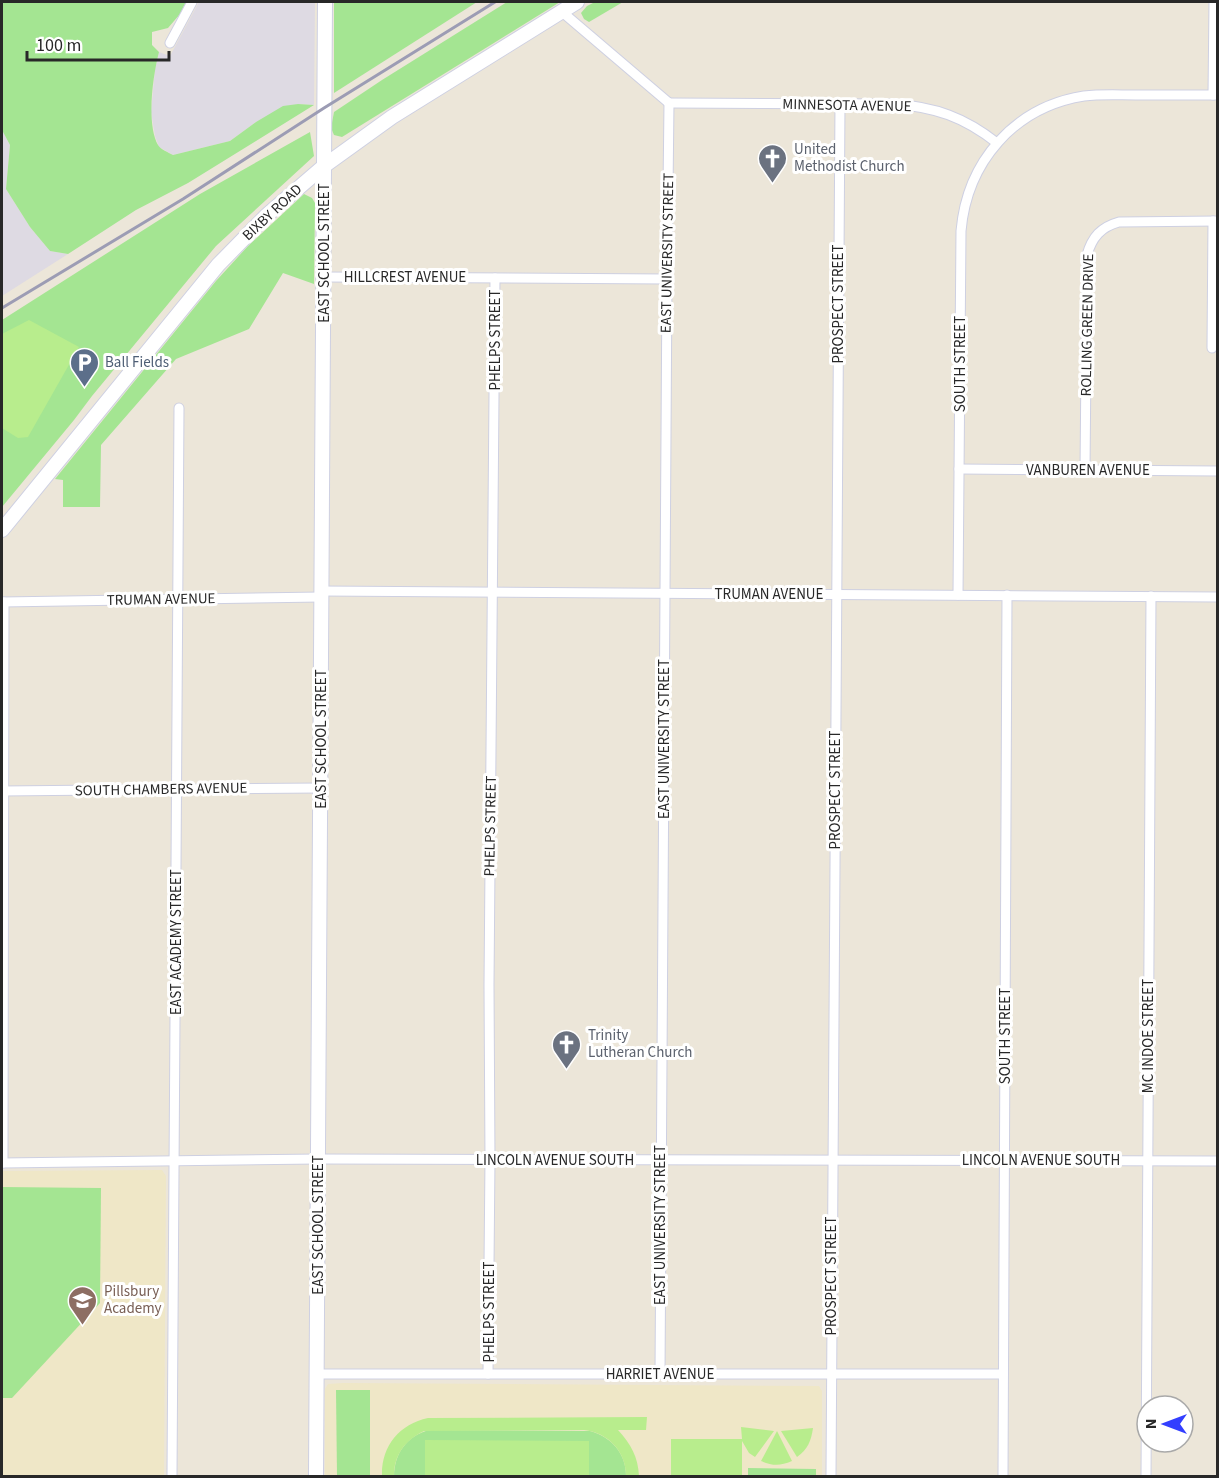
<svg xmlns="http://www.w3.org/2000/svg" width="1219" height="1478" viewBox="0 0 1219 1478" font-family="'Source Sans 3',sans-serif">
  <rect width="100%" height="100%" fill="#ece6d9"/>
  <g fill="#dedae3">
    <polygon points="199,2 315,2 314,105 298,104 256,122 230,141 173,155 159,147 155,136 151,112 155,69 159,52 170,56"/>
    <polygon points="2,130 10,145 6,189 30,227 50,251 68,254 2,296"/>
  </g>
  <g fill="#efe7c7">
    <polygon points="162,1170 166,1176 164,1476 2,1476 2,1171"/>
    <polygon points="343,1383 819,1386 822,1391 822,1476 325,1476 325,1389 328,1384"/>
  </g>
  <g fill="#a4e592">
    <path d="M 2,2 L 186,2 L 180,14 L 168,28 L 152,32 L 152,45 L 159,52 C 153,75 146,123 158,145 C 161,150 168,152 173,155 L 230,141 L 256,122 L 283,106 L 298,104 L 314,105 L 188,183 L 136,210 L 68,254 L 50,251 L 30,227 L 6,189 L 10,145 L 2,130 Z"/>
    <polygon points="334,2 477,2 334,93"/>
    <polygon points="507,2 560,2 342,137 334,135 331,128 334,112 382,80"/>
    <polygon points="595,2 623,2 589,22 584,19 581,13 587,6"/>
    <polygon points="310,132 314,156 216,246 92,396 74,420 2,507 2,320 200,194"/>
    <polygon points="304,194 312,198 315,203 314,284 283,273 249,329 176,359 101,445 100,507 63,507 63,480 55,479 216,281 248,246"/>
    <polygon points="2,1187 101,1188 100,1303 12,1398 2,1398"/>
    <polygon points="336,1390 370,1390 370,1476 337,1476"/>
    <path d="M 430,1430 L 590,1431 C 612,1437 626,1454 626,1476 L 394,1476 C 394,1454 407,1435 430,1430 Z"/>
    <polygon points="748,1468 816,1469 816,1476 748,1476"/>
  </g>
  <g fill="#b8ed8d">
    <polygon points="29,320 79,347 28,437 18,438 2,428 2,334"/>
    <path d="M 647,1417 L 646,1430 L 618,1430 C 631,1444 638,1457 639,1476 L 626,1476 C 626,1452 609,1433 584,1430 L 424,1431 C 405,1440 394,1455 394,1476 L 382,1476 C 381,1447 399,1424 428,1418 Z"/>
    <polygon points="741,1427 774,1431 755,1457 749,1453 742,1441 742,1476 671,1476 671,1439 742,1439"/>
    <path d="M 813,1428 C 811,1441 808,1449 797,1457 L 781,1431 Z"/>
    <path d="M 777,1431 L 792,1461 C 780,1466 773,1466 761,1461 Z"/>
    <polygon points="425,1440 589,1441 589,1476 425,1476"/>
  </g>
  <g fill="none" stroke-linecap="round" stroke-linejoin="round">
    <defs>
      <g id="street">
        <polyline points="561,11 669,103"/>
        <polyline points="170,43 192,2"/>
        <polyline points="1213,95 1214,2"/>
        <path d="M 669,103 L 894,104 C 935,107 964,117 997,143"/>
        <polyline points="324,277 667,279"/>
        <polyline points="1212,348 1213,221"/>
        <polyline points="959,469 1218,471"/>
        <path d="M 1085,470 L 1087,255 C 1092,237 1101,227 1119,222 L 1218,221"/>
        <polyline points="321,591 1218,597"/>
        <path d="M 958,595 L 961,231 C 967,162 1014,107 1084,96 C 1101,94 1118,95 1135,95 C 1162,95 1190,95 1218,95"/>
        <polyline points="2,602 321,597"/>
        <polyline points="2,791 320,788"/>
        <polyline points="2,1163 318,1159 1218,1161"/>
        <polyline points="3,1163 4,602"/>
        <polyline points="317,1374 1003,1374"/>
        <polyline points="488,1374 490,1159 489,985 495,278"/>
        <polyline points="660,1374 667,279 669,103"/>
        <polyline points="172,1476 179,408"/>
        <polyline points="831,1476 840,104"/>
        <polyline points="1003,1476 1007,595"/>
        <polyline points="1146,1476 1151,596"/>
      </g>
      <g id="secondary">
        <polyline points="2,530 218,265 267,215 324,166 392,117 577,2"/>
        <polyline points="316,1476 325,2"/>
      </g>
    </defs>
    <use href="#street" stroke="#ced0e2" stroke-width="11"/>
    <use href="#secondary" stroke="#ced0e2" stroke-width="16"/>
    <use href="#street" stroke="#fff" stroke-width="9"/>
    <use href="#secondary" stroke="#fff" stroke-width="14"/>
    <polyline stroke="#9c9cb4" stroke-width="3" points="2,308 183,199 324,108 495,2"/>
  </g>
  <defs>
    <symbol id="church-pin" viewBox="-11 -11 22 30"><path d="M0 17L-7.5 6A9.5 9.5 0 1 1 7.5 6Z" fill="#6b7280" stroke="#fff"/><path d="M-1.2-6h2.4v3.5h3.3v2.4h-3.3V6h-2.4V-.1h-3.3v-2.4h3.3Z" fill="#fff"/></symbol>
    <symbol id="parking-pin" viewBox="-11 -11 22 30"><path d="M0 17L-7.5 6A9.5 9.5 0 1 1 7.5 6Z" fill="#5c6f8a" stroke="#fff"/><path d="M-3.5-5.5H1a3.5 3.5 0 0 1 0 7H-1V5.5H-3.5ZM-1-3.4V-.6H.8a1.4 1.4 0 0 0 0-2.8Z" fill="#fff"/></symbol>
    <symbol id="school-pin" viewBox="-11 -11 22 30"><path d="M0 17L-7.5 6A9.5 9.5 0 1 1 7.5 6Z" fill="#8d6e63" stroke="#fff"/><path d="M0-5L7-2L0 1L-7-2ZM-4 1L0 2.5L4 1V4Q0 6-4 4Z" fill="#fff"/></symbol>
  </defs>
  <g fill-rule="evenodd">
    <use href="#church-pin" x="756" y="142" width="33" height="45"/>
    <use href="#parking-pin" x="68" y="346" width="33" height="45"/>
    <use href="#church-pin" x="550" y="1028" width="33" height="45"/>
    <use href="#school-pin" x="66" y="1284" width="33" height="45"/>
  </g>
  <g text-anchor="middle" stroke-width="6" stroke-linejoin="round" paint-order="stroke">
    <g font-size="15" fill="#282828" stroke="#fff">
      <text transform="translate(847 105) rotate(1)" y="5">MINNESOTA AVENUE</text>
      <text transform="translate(272 212) rotate(-43)" y="5">BIXBY ROAD</text>
      <text transform="translate(324 253) rotate(-90)" y="5">EAST SCHOOL STREET</text>
      <text transform="translate(667 253) rotate(-89)" y="5">EAST UNIVERSITY STREET</text>
      <text x="405" y="282">HILLCREST AVENUE</text>
      <text transform="translate(838 304) rotate(-90)" y="5">PROSPECT STREET</text>
      <text transform="translate(1087 325) rotate(-89)" y="5">ROLLING GREEN DRIVE</text>
      <text transform="translate(495 340) rotate(-90)" y="5">PHELPS STREET</text>
      <text transform="translate(960 364) rotate(-90)" y="5">SOUTH STREET</text>
      <text x="1088" y="475">VANBUREN AVENUE</text>
      <text x="769" y="599">TRUMAN AVENUE</text>
      <text transform="translate(161 599) rotate(-1)" y="5">TRUMAN AVENUE</text>
      <text transform="translate(321 739) rotate(-90)" y="5">EAST SCHOOL STREET</text>
      <text transform="translate(664 739) rotate(-90)" y="5">EAST UNIVERSITY STREET</text>
      <text transform="translate(161 789) rotate(-1)" y="5">SOUTH CHAMBERS AVENUE</text>
      <text transform="translate(835 790) rotate(-90)" y="5">PROSPECT STREET</text>
      <text transform="translate(490 826) rotate(-89)" y="5">PHELPS STREET</text>
      <text transform="translate(176 942) rotate(-90)" y="5">EAST ACADEMY STREET</text>
      <text transform="translate(1005 1036) rotate(-90)" y="5">SOUTH STREET</text>
      <text transform="translate(1148 1036) rotate(-90)" y="5">MC INDOE STREET</text>
      <text x="555" y="1165">LINCOLN AVENUE SOUTH</text>
      <text x="1041" y="1165">LINCOLN AVENUE SOUTH</text>
      <text transform="translate(318 1225) rotate(-90)" y="5">EAST SCHOOL STREET</text>
      <text transform="translate(660 1225) rotate(-90)" y="5">EAST UNIVERSITY STREET</text>
      <text transform="translate(831 1276) rotate(-90)" y="5">PROSPECT STREET</text>
      <text transform="translate(489 1312) rotate(-90)" y="5">PHELPS STREET</text>
      <text x="660" y="1379">HARRIET AVENUE</text>
    </g>
    <g font-size="15" fill="#5b616d" stroke="#fff" text-anchor="start">
      <text x="794" y="154">United<tspan x="794" dy="17">Methodist Church</tspan></text>
      <text x="588" y="1040">Trinity<tspan x="588" dy="17">Lutheran Church</tspan></text>
    </g>
    <g font-size="15" fill="#4e5e75" stroke="#fff" text-anchor="start">
      <text x="105" y="367">Ball Fields</text>
    </g>
    <g font-size="15" fill="#785e54" stroke="#fff" text-anchor="start">
      <text x="104" y="1296">Pillsbury<tspan x="104" dy="17">Academy</tspan></text>
    </g>
  </g>
  <rect width="1219" height="1478" fill="none" stroke="#282828" stroke-width="6"/>
  <g transform="translate(1165 1424) rotate(270)"><circle r="28" fill="#ffffff" stroke="#a9a9a9" stroke-width="1.5"/>
  <path d="M0-4.5L10 22L0 15L-10 22Z" fill="#333fff"/>
  <text y="-9" font-size="16" font-weight="bold" text-anchor="middle" fill="#282828">N</text>
  </g>
  <path d="M27 51v9h142v-9" fill="none" stroke="#282828" stroke-width="3"/>
  <text x="36" y="51" font-size="18" fill="#282828" stroke="#ffffff" stroke-width="4.5" paint-order="stroke">100 m</text>
</svg>
